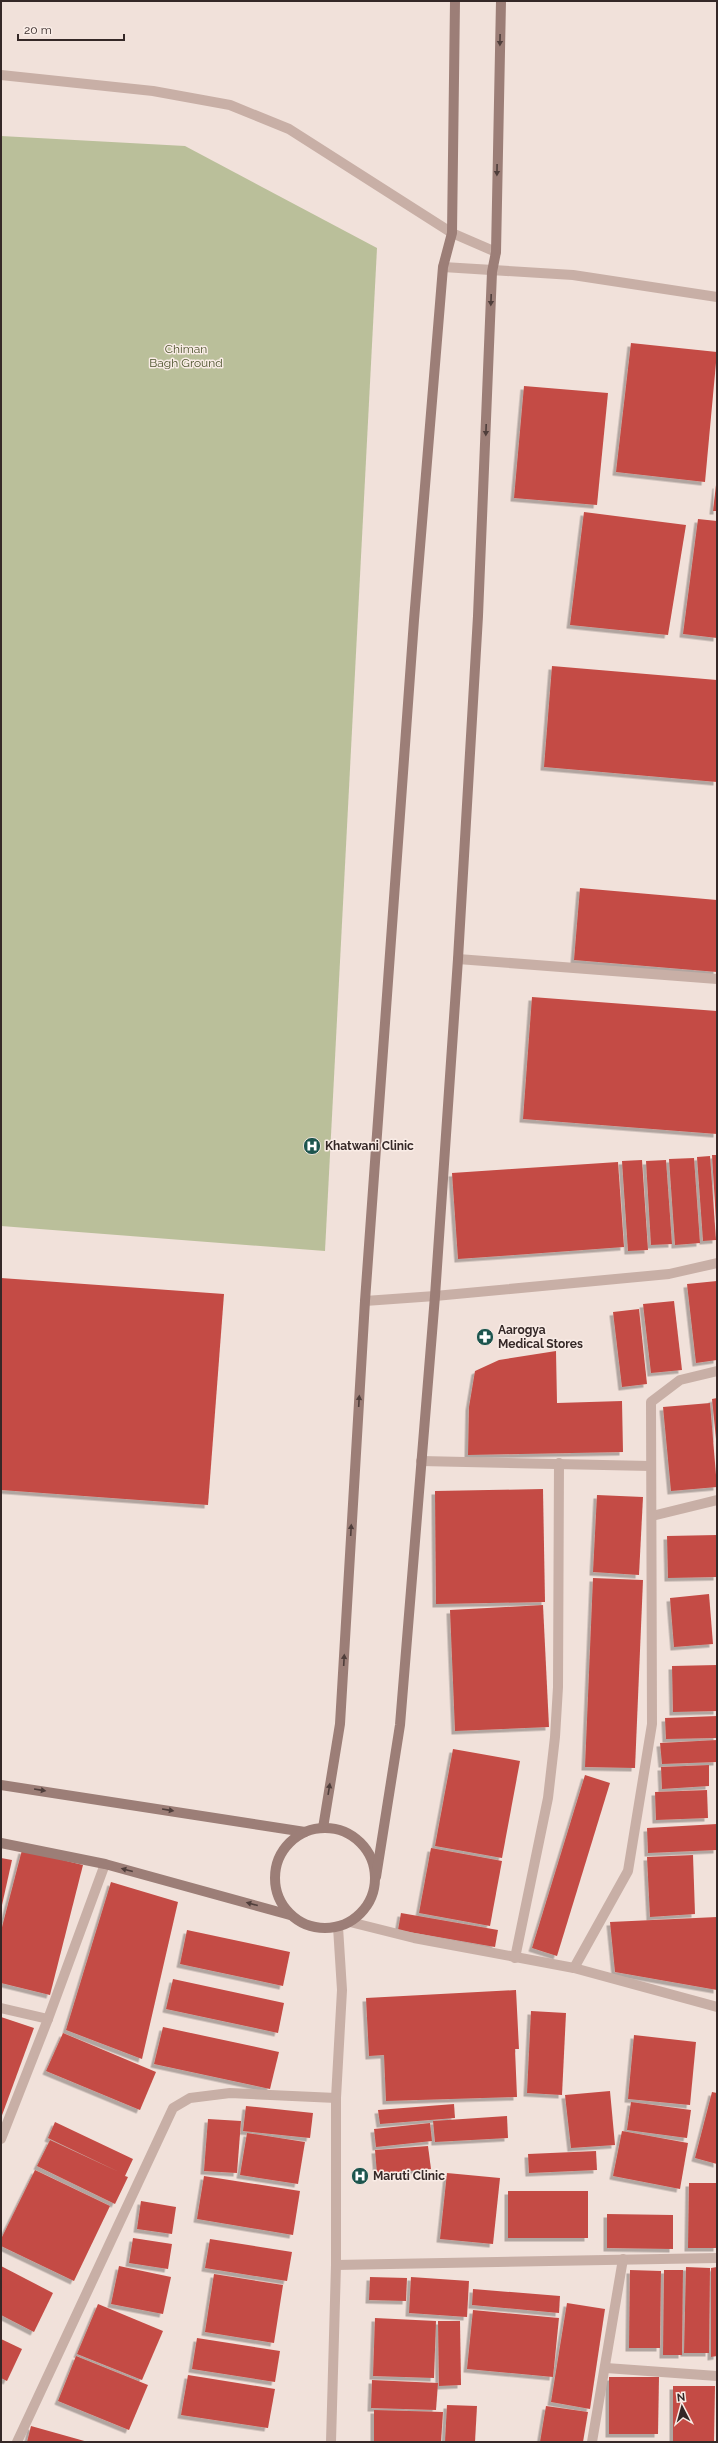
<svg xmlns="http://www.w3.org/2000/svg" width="718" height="2443" viewBox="0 0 718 2443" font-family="Raleway,sans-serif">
  <defs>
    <filter id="shadow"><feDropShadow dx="-3.5" dy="3.5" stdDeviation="0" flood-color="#0004"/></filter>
  </defs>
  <rect width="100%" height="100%" fill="#f1e1da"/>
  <polygon fill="#babf9a" points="1,136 185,146 377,248 325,1251 1,1226"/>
  <g fill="#c44c45" filter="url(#shadow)">
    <polygon points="631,343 717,352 705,482 616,472"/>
    <polygon points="524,386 608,393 597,505 514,498"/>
    <polygon points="716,485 717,485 717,511 713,511"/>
    <polygon points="584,512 686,525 668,635 570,625"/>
    <polygon points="698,519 717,521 717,638 683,634"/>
    <polygon points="552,666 717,680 717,782 544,767"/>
    <polygon points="580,888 717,900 717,972 574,960"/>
    <polygon points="532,997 717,1011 717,1134 523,1119"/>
    <polygon points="712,1155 717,1155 717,1221 716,1221"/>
    <polygon points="710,1156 716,1240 703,1241 697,1157"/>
    <polygon points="694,1158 700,1243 675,1245 669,1159"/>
    <polygon points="642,1160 648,1250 628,1251 622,1161"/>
    <polygon points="666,1160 672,1244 651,1245 646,1161"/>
    <polygon points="618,1162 624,1247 458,1259 452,1173"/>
    <polygon points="1,1278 224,1294 208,1505 1,1490"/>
    <polygon points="717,1281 717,1360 696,1363 687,1284"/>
    <polygon points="674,1301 682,1370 651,1373 643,1304"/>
    <polygon points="639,1309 647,1384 622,1387 613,1312"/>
    <polygon points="556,1351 557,1403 622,1401 623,1452 468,1455 469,1407 475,1371 499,1360"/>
    <polygon points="717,1398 717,1439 716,1439 712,1399"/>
    <polygon points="710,1403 717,1487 671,1491 663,1407"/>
    <polygon points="543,1489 545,1602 436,1604 435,1491"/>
    <polygon points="597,1495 643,1497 639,1575 593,1572"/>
    <polygon points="717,1535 717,1577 668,1578 667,1536"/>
    <polygon points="593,1578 643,1580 635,1768 585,1767"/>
    <polygon points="709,1594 713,1644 674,1647 670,1598"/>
    <polygon points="543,1605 549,1727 455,1731 450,1610"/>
    <polygon points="717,1665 717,1711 673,1712 672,1666"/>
    <polygon points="717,1716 717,1738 666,1739 665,1718"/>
    <polygon points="717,1740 717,1762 662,1764 660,1743"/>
    <polygon points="453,1749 520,1761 502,1858 435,1846"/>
    <polygon points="709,1765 709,1786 662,1789 661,1767"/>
    <polygon points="585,1775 610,1783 557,1956 532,1948"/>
    <polygon points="707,1790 708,1818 656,1820 655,1792"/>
    <polygon points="717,1824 717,1850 648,1853 647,1828"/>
    <polygon points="431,1848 502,1861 490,1926 419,1913"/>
    <polygon points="22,1850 83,1865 50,1995 1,1983 1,1931"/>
    <polygon points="693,1855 695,1914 650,1917 647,1857"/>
    <polygon points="1,1858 12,1860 2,1905 1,1905"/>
    <polygon points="111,1882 178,1902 142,2059 66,2030"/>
    <polygon points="401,1913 498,1930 495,1947 398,1930"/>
    <polygon points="717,1917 717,1990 615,1972 610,1922"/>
    <polygon points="187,1930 290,1952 283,1986 180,1964"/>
    <polygon points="173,1979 284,2003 278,2033 166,2009"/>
    <polygon points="516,1990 519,2049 515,2049 517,2097 386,2101 384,2055 369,2056 366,1998"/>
    <polygon points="531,2011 566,2013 562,2095 527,2093"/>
    <polygon points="1,2017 34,2028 1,2118"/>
    <polygon points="163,2027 279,2052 270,2089 154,2064"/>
    <polygon points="63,2033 156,2072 140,2110 46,2071"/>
    <polygon points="634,2035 696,2042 690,2105 628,2099"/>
    <polygon points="610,2091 615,2145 571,2148 565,2095"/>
    <polygon points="712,2092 717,2093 717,2164 695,2158"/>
    <polygon points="631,2102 691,2110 687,2138 627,2130"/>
    <polygon points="454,2104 455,2118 380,2124 378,2110"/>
    <polygon points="246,2106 313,2113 310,2138 243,2131"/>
    <polygon points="507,2116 508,2138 435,2142 433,2121"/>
    <polygon points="208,2119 241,2121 237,2173 204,2171"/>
    <polygon points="55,2122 133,2159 125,2176 128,2177 115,2204 37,2166 50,2140 119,2172 48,2138"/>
    <polygon points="430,2123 432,2141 376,2147 374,2129"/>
    <polygon points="622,2131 688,2143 680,2189 613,2176"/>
    <polygon points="247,2133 305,2142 298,2184 240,2175"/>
    <polygon points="428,2146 431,2169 377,2174 375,2150"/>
    <polygon points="596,2151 597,2170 529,2173 528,2154"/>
    <polygon points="35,2170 110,2206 74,2281 1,2246 1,2239"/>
    <polygon points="447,2173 500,2178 493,2244 440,2239"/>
    <polygon points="204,2176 300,2191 293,2235 197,2219"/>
    <polygon points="689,2183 717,2183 717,2248 688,2248"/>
    <rect x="508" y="2191" width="80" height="47"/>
    <polygon points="141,2201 176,2207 172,2234 137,2229"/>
    <polygon points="607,2214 673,2215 673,2249 607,2248"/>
    <polygon points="133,2238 172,2244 168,2269 129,2263"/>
    <polygon points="210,2239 292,2252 287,2281 205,2268"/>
    <polygon points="1,2266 53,2293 34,2332 1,2315"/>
    <polygon points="119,2266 171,2277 163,2314 111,2304"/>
    <polygon points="686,2267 710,2268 709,2353 684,2353"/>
    <polygon points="717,2267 717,2356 711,2357 711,2268"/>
    <polygon points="630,2270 661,2271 660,2348 629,2348"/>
    <polygon points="664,2270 683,2270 682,2355 663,2355"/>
    <polygon points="214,2274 283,2285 274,2343 205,2332"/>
    <polygon points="370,2277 407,2278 406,2301 369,2300"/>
    <polygon points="411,2277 469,2281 467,2317 409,2313"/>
    <polygon points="473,2289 560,2296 559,2313 472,2305"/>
    <polygon points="567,2303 605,2309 590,2409 551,2402"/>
    <polygon points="98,2304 163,2331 142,2380 77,2354"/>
    <polygon points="473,2310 559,2318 553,2377 467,2369"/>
    <polygon points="375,2318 436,2321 434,2378 373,2376"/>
    <polygon points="438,2321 460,2321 461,2385 439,2386"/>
    <polygon points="197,2338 280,2351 275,2382 192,2369"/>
    <polygon points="1,2339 22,2349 7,2381 1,2378"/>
    <polygon points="76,2356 148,2385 129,2430 58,2401"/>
    <polygon points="188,2375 275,2389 268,2428 181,2415"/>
    <polygon points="609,2377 659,2377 658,2434 609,2434"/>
    <polygon points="372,2380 438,2383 436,2410 371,2408"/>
    <polygon points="673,2386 715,2386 714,2442 673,2442"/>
    <polygon points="447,2405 477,2406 475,2442 445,2442"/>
    <polygon points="546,2406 588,2412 583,2442 540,2442"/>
    <polygon points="374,2410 443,2412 441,2442 374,2442"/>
    <polygon points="31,2426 88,2442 27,2442"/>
  </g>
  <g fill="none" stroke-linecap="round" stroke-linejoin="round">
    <g stroke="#c8afa6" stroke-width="10">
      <polyline points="1,75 153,91 230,105 289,129 452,233 496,252"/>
      <polyline points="458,959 717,979"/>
      <polyline points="421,1461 651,1466"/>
      <polyline points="652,1516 717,1500"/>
      <polyline points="350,1922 414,1938 574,1968 717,2007"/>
      <polyline points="515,1958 548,1798 555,1737 558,1687 559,1463"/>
      <polyline points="574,1968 628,1871 652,1724 651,1402 680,1380 717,1371"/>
      <polyline points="1,2008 48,2019"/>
      <polyline points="1,2139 48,2019 105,1864"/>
      <polyline points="336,2265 717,2258"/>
      <polyline points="606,2368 717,2376"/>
      <polyline points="17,2442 173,2108 190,2098 230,2093 336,2098"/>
      <polyline points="592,2442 623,2259"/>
    </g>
    <g stroke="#c8afa6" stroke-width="10">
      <polyline points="443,267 573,275 717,297"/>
      <polyline points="365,1301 435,1296 669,1274 717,1263"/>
      <polyline points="331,2442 336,2265 336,2098 342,1990 338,1927"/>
    </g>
    <g stroke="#9c7e77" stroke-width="10">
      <polyline points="1,1785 305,1832"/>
      <circle cx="325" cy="1878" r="50"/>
      <polyline points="323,1828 340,1724 365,1301 414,620 443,267 452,233 455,1"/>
      <polyline points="1,1843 105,1864 290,1915"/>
      <polyline points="376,1877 400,1725 435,1296 458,959 478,616 492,272 496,252 501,1"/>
    </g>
  </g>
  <defs><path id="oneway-solid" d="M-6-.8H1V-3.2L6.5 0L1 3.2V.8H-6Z"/></defs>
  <g fill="#4f3e3b">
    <use href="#oneway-solid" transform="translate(500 40) rotate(91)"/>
    <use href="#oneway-solid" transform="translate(497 170) rotate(91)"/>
    <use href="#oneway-solid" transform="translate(491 300) rotate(92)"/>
    <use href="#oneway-solid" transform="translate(486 430) rotate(92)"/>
    <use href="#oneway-solid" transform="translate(359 1401) rotate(-87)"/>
    <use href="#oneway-solid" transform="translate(351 1530) rotate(-87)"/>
    <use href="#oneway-solid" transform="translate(344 1660) rotate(-87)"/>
    <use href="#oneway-solid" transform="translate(329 1789) rotate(-81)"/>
    <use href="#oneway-solid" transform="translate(40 1790) rotate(9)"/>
    <use href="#oneway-solid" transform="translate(168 1810) rotate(9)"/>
    <use href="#oneway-solid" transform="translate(127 1870) rotate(-165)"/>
    <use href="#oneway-solid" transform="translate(252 1904) rotate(-165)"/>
  </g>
  <defs>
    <symbol id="hospital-disc" viewBox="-11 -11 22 22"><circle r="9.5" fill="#1d554e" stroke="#f9ece6"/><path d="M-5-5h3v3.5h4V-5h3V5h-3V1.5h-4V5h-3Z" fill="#fff"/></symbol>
    <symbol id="pharmacy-disc" viewBox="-11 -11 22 22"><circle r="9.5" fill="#1d554e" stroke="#f9ece6"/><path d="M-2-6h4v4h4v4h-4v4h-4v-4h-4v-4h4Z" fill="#fff"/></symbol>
  </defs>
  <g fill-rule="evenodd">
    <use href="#hospital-disc" x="302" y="1136" width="20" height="20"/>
    <use href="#pharmacy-disc" x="475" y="1327" width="20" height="20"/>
    <use href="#hospital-disc" x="350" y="2166" width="20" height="20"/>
  </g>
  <g text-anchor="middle" stroke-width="3" stroke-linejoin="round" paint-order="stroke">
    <g font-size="12" fill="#4b522b" stroke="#f9ece6">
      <text x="186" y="353">Chiman<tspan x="186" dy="14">Bagh Ground</tspan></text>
    </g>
    <g font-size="12" font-weight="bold" fill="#352827" stroke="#f9ece6" text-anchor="start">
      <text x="325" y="1150">Khatwani Clinic</text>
      <text x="498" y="1334">Aarogya<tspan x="498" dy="14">Medical Stores</tspan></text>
      <text x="373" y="2180">Maruti Clinic</text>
    </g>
  </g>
  <rect width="718" height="2443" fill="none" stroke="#352827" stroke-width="4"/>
  <g transform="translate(682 2407) rotate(354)" stroke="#f9ece6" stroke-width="3" paint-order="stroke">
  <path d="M0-3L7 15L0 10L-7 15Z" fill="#352827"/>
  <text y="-6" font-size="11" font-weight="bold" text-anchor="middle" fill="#352827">N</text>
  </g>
  <path d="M18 34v6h106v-6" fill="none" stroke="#352827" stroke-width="2"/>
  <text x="24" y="34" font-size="12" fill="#352827" stroke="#f9ece6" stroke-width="3" paint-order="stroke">20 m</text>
</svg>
